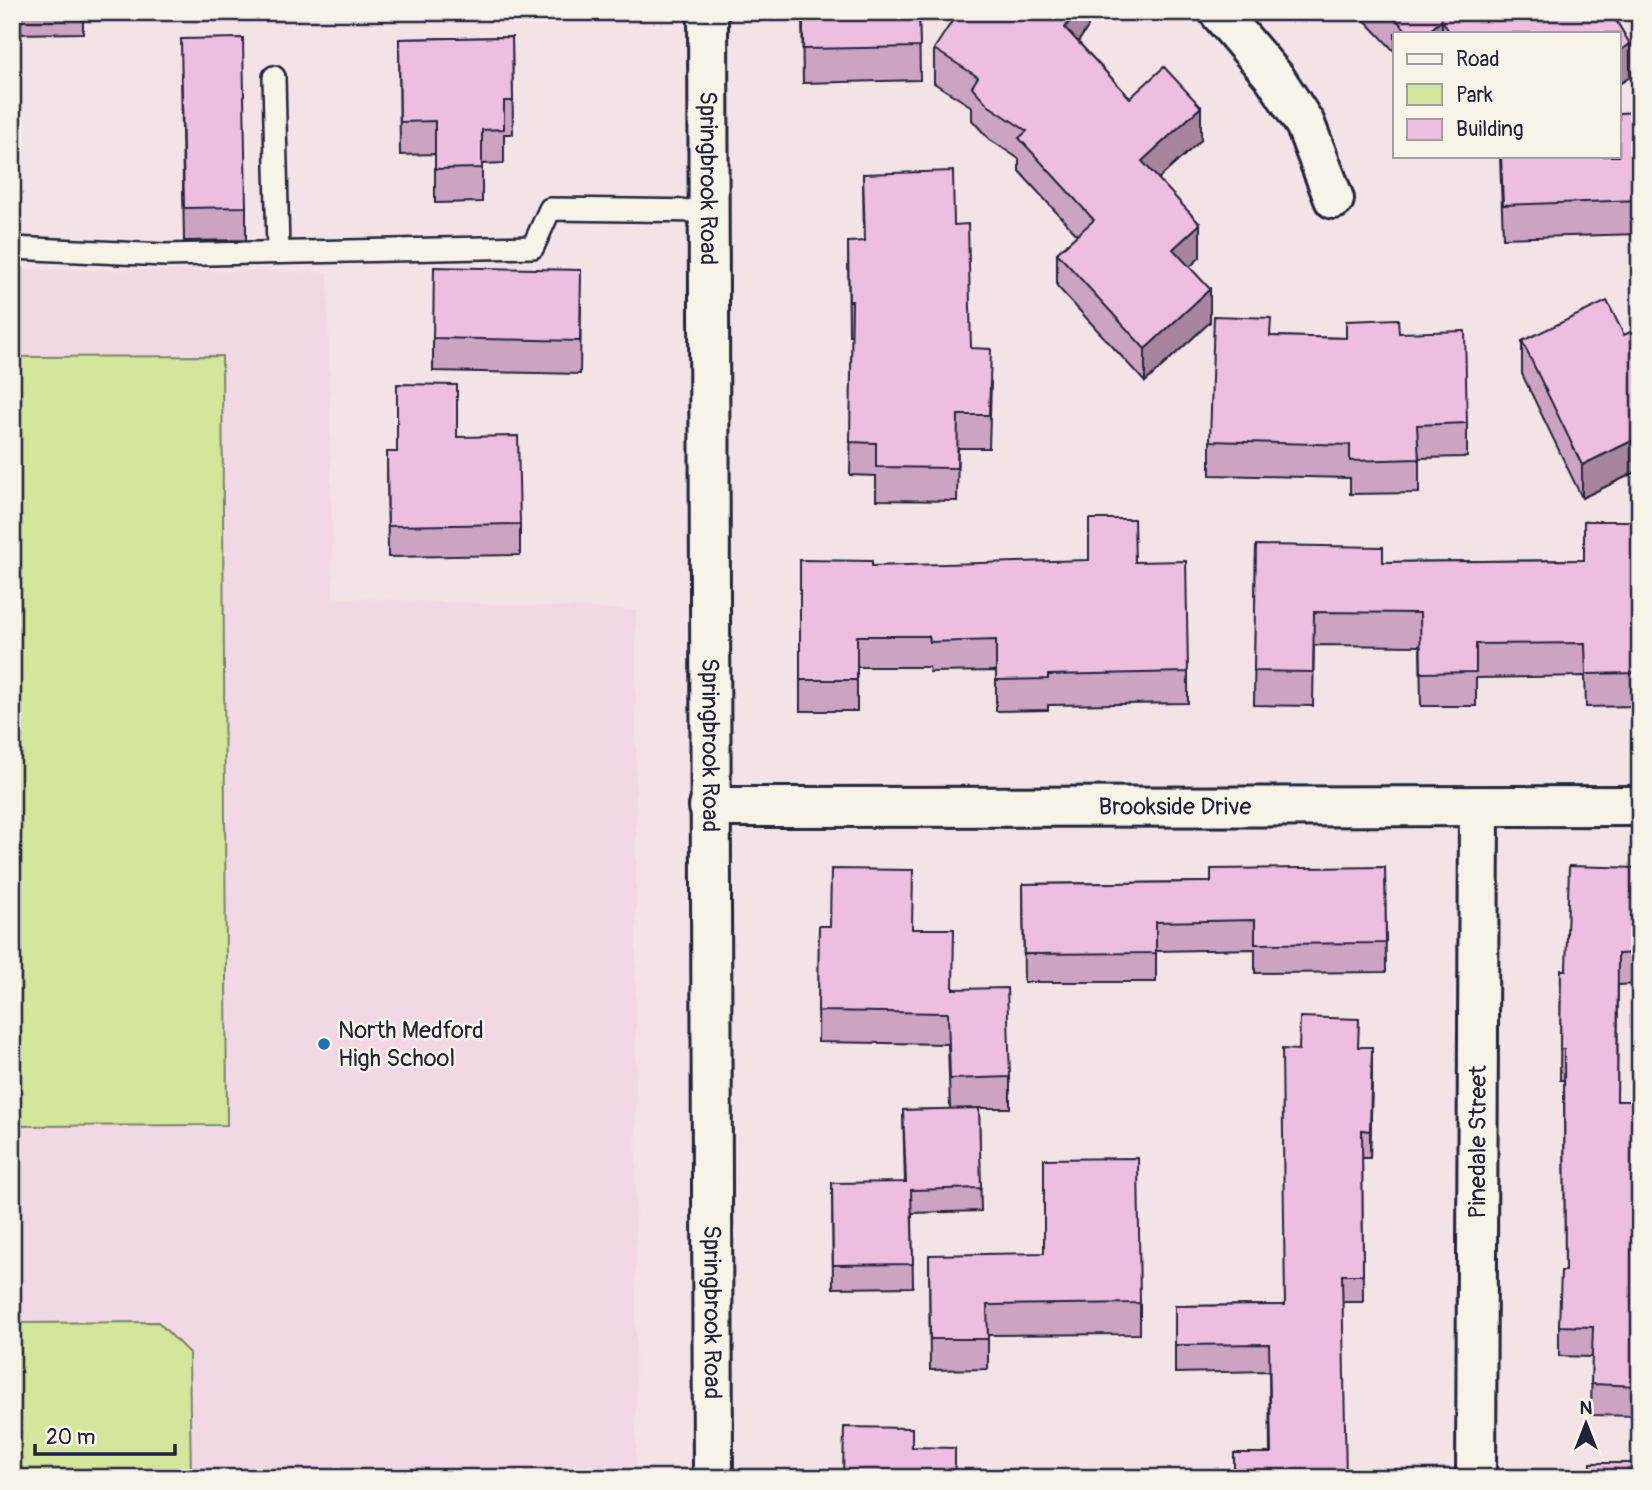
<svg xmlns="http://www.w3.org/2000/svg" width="1652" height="1490" viewBox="0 0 1652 1490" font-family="Pangolin,sans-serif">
  <rect width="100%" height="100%" fill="#f4e3e6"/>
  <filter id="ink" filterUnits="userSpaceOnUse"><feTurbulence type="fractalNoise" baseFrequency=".0143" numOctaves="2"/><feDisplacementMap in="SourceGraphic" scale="14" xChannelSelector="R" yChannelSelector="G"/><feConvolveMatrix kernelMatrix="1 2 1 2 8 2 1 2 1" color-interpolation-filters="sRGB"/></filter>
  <g filter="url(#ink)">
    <polygon fill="#f2d8e4" points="12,269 328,272 333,597 636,610 636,1478 12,1478"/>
    <g fill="#d3e69b" stroke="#7a846b" stroke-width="2">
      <polygon points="222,356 227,1125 12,1126 12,357"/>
      <polygon points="158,1322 189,1353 191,1478 12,1478 12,1323"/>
    </g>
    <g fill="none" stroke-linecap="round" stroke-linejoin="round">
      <defs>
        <g id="service">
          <polyline points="274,77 278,252"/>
          <polyline points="12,248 165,255 533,247 550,209 708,211"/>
        </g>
        <g id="minor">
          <polyline points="1219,12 1275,78 1305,124 1334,199"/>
          <path id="s1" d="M 709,807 L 1640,806"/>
          <path id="s2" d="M 1476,1478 L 1479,807"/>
        </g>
        <g id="tertiary">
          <path id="s3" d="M 708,12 L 713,1478"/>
        </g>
      </defs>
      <use href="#service" stroke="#22223b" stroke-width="26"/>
      <use href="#minor" stroke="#22223b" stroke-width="44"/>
      <use href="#tertiary" stroke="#22223b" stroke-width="44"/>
      <use href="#service" stroke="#f7f3e8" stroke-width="21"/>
      <use href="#minor" stroke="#f7f3e8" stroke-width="38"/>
      <use href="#tertiary" stroke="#f7f3e8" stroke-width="38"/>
    </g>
    <g fill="#cda3c2" stroke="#22223b" stroke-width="2">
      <polygon points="12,12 83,12 83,33 12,34"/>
      <polygon points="802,12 919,12 920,80 803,83"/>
      <polygon points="1088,12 1088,27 1078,42 1130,98 1201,140 1158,179 1200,257 1189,267 1210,322 1145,382 1057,286 1057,253 1077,235 1019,171 1019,159 989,139 972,120 972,107 934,83 934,49"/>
      <polygon points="1357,12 1611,12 1630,44 1630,77 1619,84 1619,33 1395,33 1395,52"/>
      <polygon points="512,37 513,134 504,134 504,163 482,164 482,202 435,203 435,154 400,155 399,39"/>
      <polygon points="181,72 246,207 246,240 184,241"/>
      <polygon points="1640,112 1640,234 1503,238 1500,156 1619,156"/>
      <polygon points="863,174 954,225 971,348 991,382 989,448 958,448 957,501 876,500 876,476 850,475 852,335 849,335 848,242 864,242"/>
      <polygon points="581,304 580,374 433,371 433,338"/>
      <polygon points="1640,328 1640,470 1582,498 1522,374 1522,341 1624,335"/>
      <polygon points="1399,333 1467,423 1467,457 1419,458 1419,493 1350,494 1350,478 1210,475 1210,441 1271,336 1346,338"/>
      <polygon points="457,437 520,524 520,555 388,557 387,452 397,452"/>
      <polygon points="1256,545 1383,562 1584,560 1640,550 1640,653 1638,653 1638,706 1586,707 1585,676 1476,678 1476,706 1421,706 1420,646 1314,645 1313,706 1254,705"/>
      <polygon points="800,560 872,566 1135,562 1188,672 1188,703 1048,705 1048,710 996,711 996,671 930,672 929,667 857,667 857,711 800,711"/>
      <polygon points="1385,867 1386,972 1255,973 1255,949 1156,951 1156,982 1024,982 1023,884 1211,882"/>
      <polygon points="1640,868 1640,984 1618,985 1617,1101 1640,1101 1640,1416 1591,1415 1592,1357 1559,1356 1559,1326 1565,1271 1564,1080 1560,1080 1561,970 1566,970"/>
      <polygon points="819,926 913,929 953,989 1010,1077 1010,1108 979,1108 981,1211 912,1213 913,1287 833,1288 832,1183 905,1183 903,1110 950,1109 948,1044 818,1042"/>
      <polygon points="1359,1047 1372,1074 1370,1158 1362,1158 1363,1302 1343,1302 1270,1453 1269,1371 1175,1373 1175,1306 1285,1305 1299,1050"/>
      <polygon points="929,1255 1140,1303 1140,1334 988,1335 988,1369 930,1370"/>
    </g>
    <g fill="#a7859e" stroke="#22223b" stroke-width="2">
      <polygon points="1075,12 1088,12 1088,27 1065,61 1065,28"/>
      <polygon points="1442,20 1442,33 1427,33"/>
      <polygon points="1630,44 1630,77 1619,84 1619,51"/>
      <polygon points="1201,107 1201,140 1142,194 1142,161"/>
      <polygon points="1200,224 1200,257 1173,283 1173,249"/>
      <polygon points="1210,289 1210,322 1145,382 1145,349"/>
      <polygon points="1640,437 1640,470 1582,498 1582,465"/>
      <polygon points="1372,1047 1372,1074 1370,1158 1370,1131"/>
    </g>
    <g fill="#eebee1" stroke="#22223b" stroke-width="2">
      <polygon points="803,12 919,12 920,47 803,49"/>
      <polygon points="958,12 1075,12 1065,28 1130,98 1164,67 1201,107 1142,161 1200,224 1173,249 1210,289 1145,349 1057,253 1094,220 1019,138 1027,131 989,106 972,87 978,77 934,49"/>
      <polygon points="1389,12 1611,12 1630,44 1619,51 1619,33 1450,33 1442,20 1427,33 1409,33"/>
      <polygon points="512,37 513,101 504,101 504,129 482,130 482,168 435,169 435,121 400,122 399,39"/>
      <polygon points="243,38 246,207 184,208 181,39"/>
      <polygon points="1640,112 1640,200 1503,205 1501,156 1619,156 1619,113"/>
      <polygon points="953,171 954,225 968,224 971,348 991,349 989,415 958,415 957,468 876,467 876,443 850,442 852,301 849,301 848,242 865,241 863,174"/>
      <polygon points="434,267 581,270 580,341 433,338"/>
      <polygon points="1607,301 1624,335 1640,328 1640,437 1582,465 1522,341"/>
      <polygon points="1214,316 1271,318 1270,336 1346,338 1346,321 1398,319 1399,333 1465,331 1467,423 1417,425 1419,459 1350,461 1350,445 1210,441"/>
      <polygon points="397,384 457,385 457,437 518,436 520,524 388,526 387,452 397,452"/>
      <polygon points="1089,519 1134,519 1135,562 1186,561 1188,672 1048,675 1048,679 996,680 996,640 930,642 929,636 857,636 857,680 800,680 800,560 872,561 872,566 1089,560"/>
      <polygon points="1584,521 1638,521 1638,550 1640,550 1640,619 1638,619 1638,673 1586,674 1585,643 1476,644 1476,672 1421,673 1420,613 1314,612 1313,672 1254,671 1256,545 1383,547 1383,562 1584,560"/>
      <polygon points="1569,866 1640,868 1640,953 1618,954 1617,1101 1640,1101 1640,1386 1591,1384 1593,1327 1559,1326 1561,1271 1565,1271 1564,1049 1560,1049 1561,970 1566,970"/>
      <polygon points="1385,867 1386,943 1255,944 1255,920 1156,922 1156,953 1024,954 1023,884 1211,882 1211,869"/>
      <polygon points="831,869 913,870 912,929 954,929 953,989 1007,988 1010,1077 950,1079 948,1013 818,1011 819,926 830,926"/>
      <polygon points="1300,1017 1359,1019 1358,1047 1372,1047 1370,1131 1362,1130 1363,1275 1342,1275 1346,1478 1234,1478 1234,1453 1271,1453 1269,1344 1175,1345 1175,1306 1285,1305 1282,1049 1299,1050"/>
      <polygon points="979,1108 981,1188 911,1190 913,1264 833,1265 832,1183 906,1182 903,1110"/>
      <polygon points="1138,1158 1140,1303 987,1305 988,1339 930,1339 929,1255 1044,1253 1044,1159"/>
      <polygon points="844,1427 912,1428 912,1447 955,1448 955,1478 843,1478"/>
      <rect x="1591" y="1463" width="49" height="15"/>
    </g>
  </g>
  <circle fill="#1f6fb2" stroke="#f7f3e8" stroke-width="2.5" cx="324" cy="1044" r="7"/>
  <g text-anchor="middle" stroke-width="5" stroke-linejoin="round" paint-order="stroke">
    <g font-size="24" fill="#22223b" stroke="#f7f3e8">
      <text dy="8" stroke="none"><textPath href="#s3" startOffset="166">Springbrook Road</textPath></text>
      <text dy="8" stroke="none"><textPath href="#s3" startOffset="733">Springbrook Road</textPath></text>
      <text dy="8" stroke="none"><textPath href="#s1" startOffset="466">Brookside Drive</textPath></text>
      <text dy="8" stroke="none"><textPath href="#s2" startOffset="336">Pinedale Street</textPath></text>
      <text dy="8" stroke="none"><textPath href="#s3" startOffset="1300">Springbrook Road</textPath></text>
    </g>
    <g font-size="24" fill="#22223b" stroke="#f7f3e8" text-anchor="start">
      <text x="338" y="1038">North Medford<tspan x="338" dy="28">High School</tspan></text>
    </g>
  </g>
  <rect width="1652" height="1490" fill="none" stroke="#f7f3e8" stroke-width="42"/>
  <rect x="21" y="21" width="1610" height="1448" fill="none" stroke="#22223b" stroke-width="2.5" filter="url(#ink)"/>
  <rect x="1393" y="32" width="228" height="126" fill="#f7f3e8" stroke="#a29fa3" stroke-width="2"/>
  <rect x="1407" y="54" width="35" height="10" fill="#f7f3e8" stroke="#a29fa3" stroke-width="2"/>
  <text x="1456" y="66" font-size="21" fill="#22223b">Road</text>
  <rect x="1407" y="84" width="35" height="21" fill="#d3e69b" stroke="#a29fa3" stroke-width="2"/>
  <text x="1456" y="102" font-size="21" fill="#22223b">Park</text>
  <rect x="1407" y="119" width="35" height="21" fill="#eebee1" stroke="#a29fa3" stroke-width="2"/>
  <text x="1456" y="136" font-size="21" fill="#22223b">Building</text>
  <g transform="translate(1586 1424)" stroke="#f7f3e8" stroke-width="5" paint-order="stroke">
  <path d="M0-5L12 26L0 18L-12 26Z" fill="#22223b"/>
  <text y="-10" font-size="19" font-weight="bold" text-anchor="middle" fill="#22223b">N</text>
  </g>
  <path d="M35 1444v10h140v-10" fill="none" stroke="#22223b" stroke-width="3.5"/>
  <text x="46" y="1444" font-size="21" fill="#22223b" stroke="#f7f3e8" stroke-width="5" paint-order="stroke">20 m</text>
</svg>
